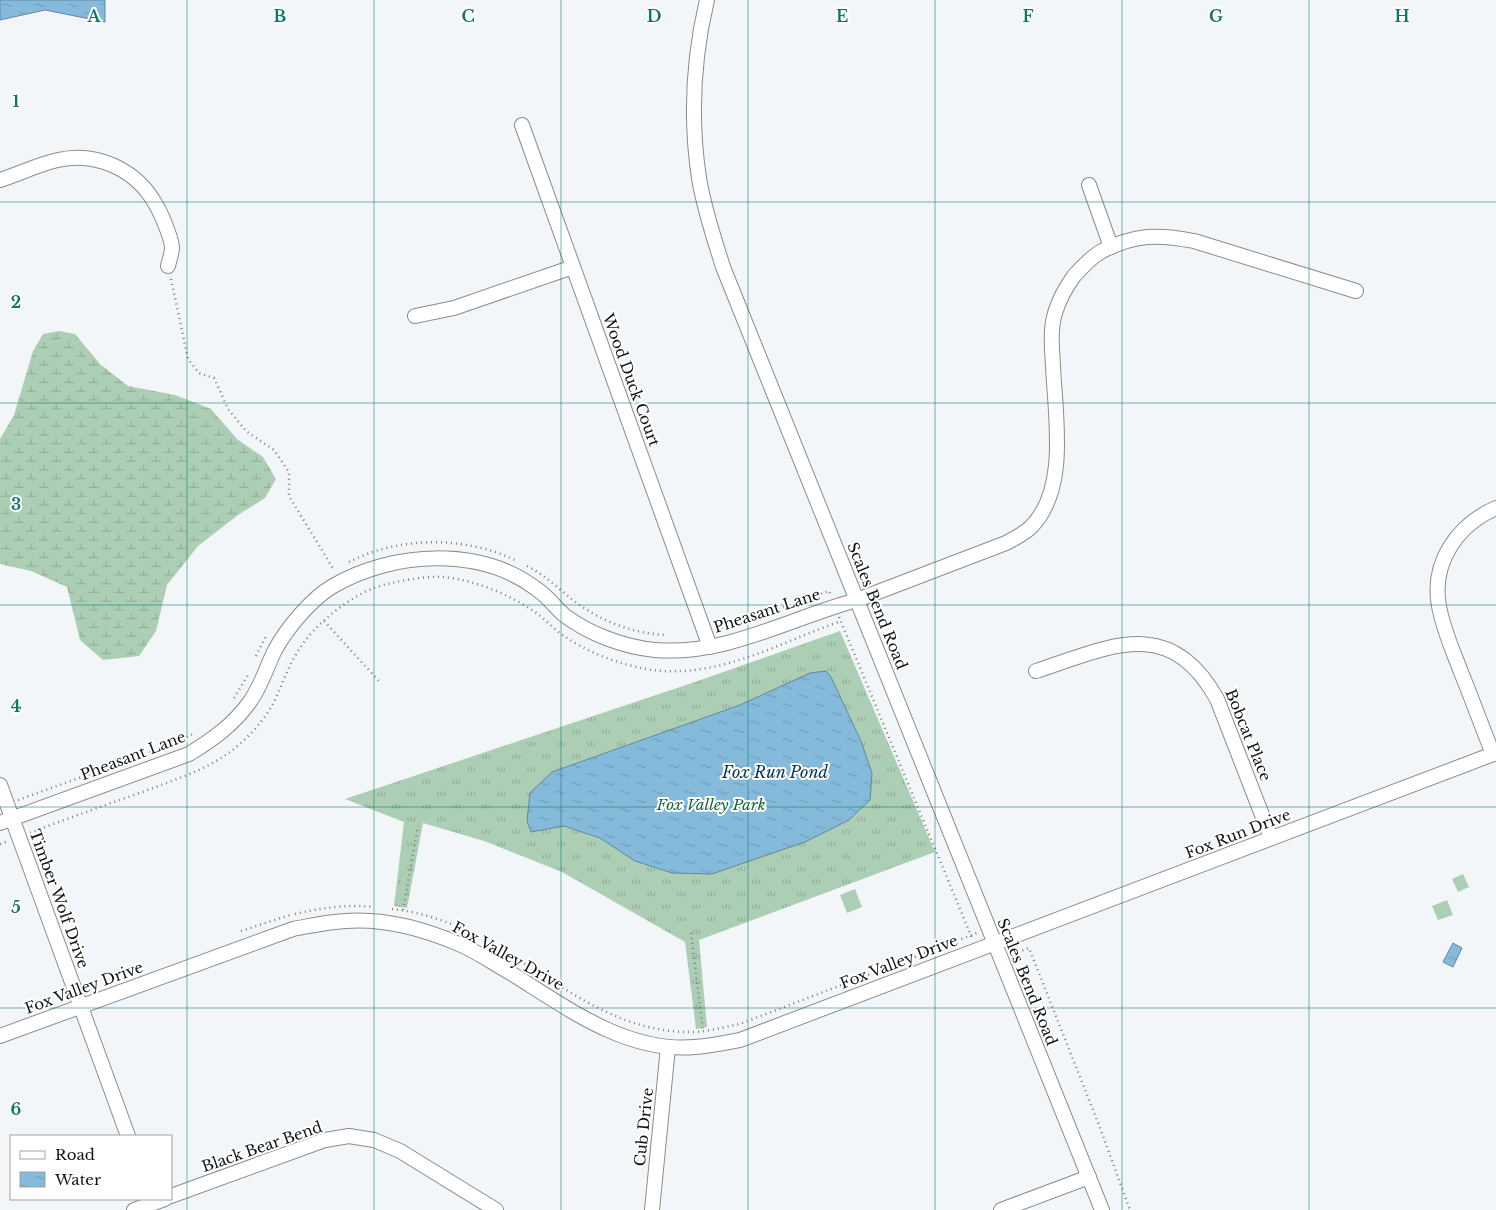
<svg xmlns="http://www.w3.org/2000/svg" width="1496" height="1210" viewBox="0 0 1496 1210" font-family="'Libre Baskerville',serif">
  <defs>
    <pattern id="grass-tufts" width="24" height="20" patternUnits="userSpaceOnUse" patternTransform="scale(1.25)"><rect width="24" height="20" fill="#acceb4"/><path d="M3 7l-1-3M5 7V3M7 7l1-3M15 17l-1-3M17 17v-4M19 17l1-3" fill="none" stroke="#93b09a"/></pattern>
    <pattern id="wetland-marsh" width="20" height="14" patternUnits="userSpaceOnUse" patternTransform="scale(1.25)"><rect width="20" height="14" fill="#acceb4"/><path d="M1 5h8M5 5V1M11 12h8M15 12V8" fill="none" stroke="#93b09a"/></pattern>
    <pattern id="water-ripples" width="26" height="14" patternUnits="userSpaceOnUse" patternTransform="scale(1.25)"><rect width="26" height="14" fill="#85bada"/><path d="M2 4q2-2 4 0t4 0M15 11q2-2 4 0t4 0" fill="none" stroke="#729fba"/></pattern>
  </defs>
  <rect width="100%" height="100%" fill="#f3f6f9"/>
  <polygon fill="url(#grass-tufts)" points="840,631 935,852 699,940 707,1027 696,1029 685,942 562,872 484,841 423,823 407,908 394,906 404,822 345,799 692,683"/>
  <polygon fill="url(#wetland-marsh)" points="59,331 75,334 100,364 128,386 175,395 211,409 237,439 263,457 276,479 265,498 238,515 198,546 167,585 156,631 139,656 103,660 80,640 67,587 31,571 0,564 0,439 14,415 33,351 43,334"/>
  <g fill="#acceb4">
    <polygon points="1463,874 1469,887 1458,892 1452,879"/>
    <polygon points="855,889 862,907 847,913 840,895"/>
    <polygon points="1447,900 1453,915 1438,920 1432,906"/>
  </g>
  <g fill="url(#water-ripples)" stroke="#62889f">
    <polygon points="0,0 105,0 105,22 45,10 0,20"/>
    <polygon points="826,671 831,677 861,741 872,773 870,800 849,820 805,842 712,874 672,873 635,861 600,838 564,826 531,832 527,821 530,793 552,772 740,705 810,673"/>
    <polygon points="1453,943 1462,948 1453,967 1443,962"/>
  </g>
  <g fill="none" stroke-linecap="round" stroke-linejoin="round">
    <defs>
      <g id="minor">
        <path d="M 707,0 C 693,59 690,118 699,178 C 704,209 714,238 723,267 L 1102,1210"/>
        <polyline points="522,125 710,647"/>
        <path d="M 0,180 C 19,174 39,164 58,160 C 97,151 137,170 156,205 C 161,213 172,239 172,248 C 172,253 169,261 168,266"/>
        <polyline points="1089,185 1111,247"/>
        <polyline points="415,316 454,308 573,267"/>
        <path d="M 1036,671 C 1109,647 1170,614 1217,699 L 1271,838"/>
        <path d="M 1493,754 C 1482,727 1472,699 1461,672 C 1453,651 1443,629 1439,606 C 1431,563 1457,525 1496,508"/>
        <polyline points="0,785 128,1136"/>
        <path d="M 0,823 L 189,754 C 212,740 233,725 249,703 C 261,687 266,668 275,650 C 287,628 311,599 333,586 C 393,551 481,546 538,590 C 548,597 555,607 564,615 C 589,634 624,647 655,650 C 726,656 790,618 857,600 L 1006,543 C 1015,538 1024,534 1031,527 C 1069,489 1055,415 1053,366 C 1052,349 1050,330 1055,313 C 1059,300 1066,287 1074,276 C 1082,267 1091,257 1102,251 C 1136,234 1158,234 1194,241 L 1356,291"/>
        <path d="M 0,1036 L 293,929 C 310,926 327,922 345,921 C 383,918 424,929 459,944 C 476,951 493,963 509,972 C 566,1007 625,1053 695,1047 C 711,1046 725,1043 740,1040 L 1496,753"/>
        <polyline points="171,1196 325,1140 349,1136 374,1140 400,1151 496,1210"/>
        <polyline points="134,1210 165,1199"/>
        <polyline points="652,1210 668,1047"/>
        <polyline points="1001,1210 1089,1177"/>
      </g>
    </defs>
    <use href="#minor" stroke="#8a8d8f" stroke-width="16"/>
    <g stroke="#7d7f81" stroke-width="2.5" stroke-dasharray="1 4" stroke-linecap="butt">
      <polyline points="171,279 188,359 199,373 214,378 228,409 246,431 274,450 289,472 289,496 334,570"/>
      <path d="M 349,562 C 399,536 465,536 515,560"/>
      <path d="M 527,566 C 545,575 559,589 574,601 C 601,621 631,633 665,635"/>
      <polyline points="839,617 972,938"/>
      <polyline points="324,621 379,681"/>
      <polyline points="722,629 829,591 831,596"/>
      <polyline points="256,656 266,636"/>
      <polyline points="234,698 248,675"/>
      <polyline points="18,800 173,744 193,734"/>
      <path d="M 30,833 C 68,818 106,805 145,791 C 174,780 206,770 230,752 C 247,739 264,721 274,702 C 282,685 288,667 298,651 C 315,623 355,591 387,584 C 405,580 424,576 443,577 C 475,580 508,594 535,612 C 545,619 553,629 564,636 C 587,652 618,664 646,669 C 716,681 778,643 841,621"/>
      <polyline points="0,844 8,841"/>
      <path d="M 392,909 C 420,912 449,921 474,935"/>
      <polyline points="403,910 418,826"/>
      <path d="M 295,914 C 321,908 347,904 374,907"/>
      <polyline points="241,931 290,915"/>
      <polyline points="691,933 703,1030"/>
      <path d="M 490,943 C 554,978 613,1033 691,1032 C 708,1032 724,1027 740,1024 L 977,933"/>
      <polyline points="1013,954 1029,948 1099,1125 1130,1210"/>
    </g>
    <use href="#minor" stroke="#fff" stroke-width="14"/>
  </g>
  <path fill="none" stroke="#0f766e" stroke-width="1" stroke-opacity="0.55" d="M 187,0 L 187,1210M 374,0 L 374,1210M 561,0 L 561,1210M 748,0 L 748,1210M 935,0 L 935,1210M 1122,0 L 1122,1210M 1309,0 L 1309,1210M 0,202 L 1496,202M 0,403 L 1496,403M 0,605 L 1496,605M 0,807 L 1496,807M 0,1008 L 1496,1008"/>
  <g text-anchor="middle" stroke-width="4" stroke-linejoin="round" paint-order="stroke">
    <g font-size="15" fill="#121414" stroke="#fff">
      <text transform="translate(631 380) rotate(70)" y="5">Wood Duck Court</text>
      <text transform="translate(877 606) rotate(68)" y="5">Scales Bend Road</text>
      <text transform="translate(767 611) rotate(-18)" y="5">Pheasant Lane</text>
      <text transform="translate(1248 735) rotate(68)" y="5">Bobcat Place</text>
      <text transform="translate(133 756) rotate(-21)" y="5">Pheasant Lane</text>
      <text transform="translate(1238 834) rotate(-21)" y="5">Fox Run Drive</text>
      <text transform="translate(59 899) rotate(70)" y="5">Timber Wolf Drive</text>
      <text transform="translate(508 956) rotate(29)" y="5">Fox Valley Drive</text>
      <text transform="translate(899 962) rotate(-21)" y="5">Fox Valley Drive</text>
      <text transform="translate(1027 982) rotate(68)" y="5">Scales Bend Road</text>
      <text transform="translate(84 988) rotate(-20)" y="5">Fox Valley Drive</text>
      <text transform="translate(644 1127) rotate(-84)" y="5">Cub Drive</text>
      <text transform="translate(262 1147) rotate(-19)" y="5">Black Bear Bend</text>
    </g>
    <g font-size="15" font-style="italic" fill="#176337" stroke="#fff">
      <text x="711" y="810">Fox Valley Park</text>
    </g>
    <g font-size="16" font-style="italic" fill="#07364c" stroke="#fff">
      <text x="775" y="778">Fox Run Pond</text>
    </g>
  </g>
  <g font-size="16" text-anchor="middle" font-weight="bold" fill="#0f766e" stroke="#fff" stroke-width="4" stroke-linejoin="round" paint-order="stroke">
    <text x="94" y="22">A</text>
    <text x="280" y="22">B</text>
    <text x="468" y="22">C</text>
    <text x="654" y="22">D</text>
    <text x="842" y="22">E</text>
    <text x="1028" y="22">F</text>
    <text x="1216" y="22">G</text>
    <text x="1402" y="22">H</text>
    <text x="16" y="107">1</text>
    <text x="16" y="308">2</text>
    <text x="16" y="510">3</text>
    <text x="16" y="712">4</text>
    <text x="16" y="913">5</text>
    <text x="16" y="1115">6</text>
  </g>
  <rect x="10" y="1135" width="162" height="65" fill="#ffffff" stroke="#a0a1a1"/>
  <rect x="20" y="1151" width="25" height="8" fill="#ffffff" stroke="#a0a1a1"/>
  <text x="55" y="1160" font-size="15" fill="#121414">Road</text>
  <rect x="20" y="1172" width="25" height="15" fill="url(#water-ripples)" stroke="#a0a1a1"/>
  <text x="55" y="1185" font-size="15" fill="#121414">Water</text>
</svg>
